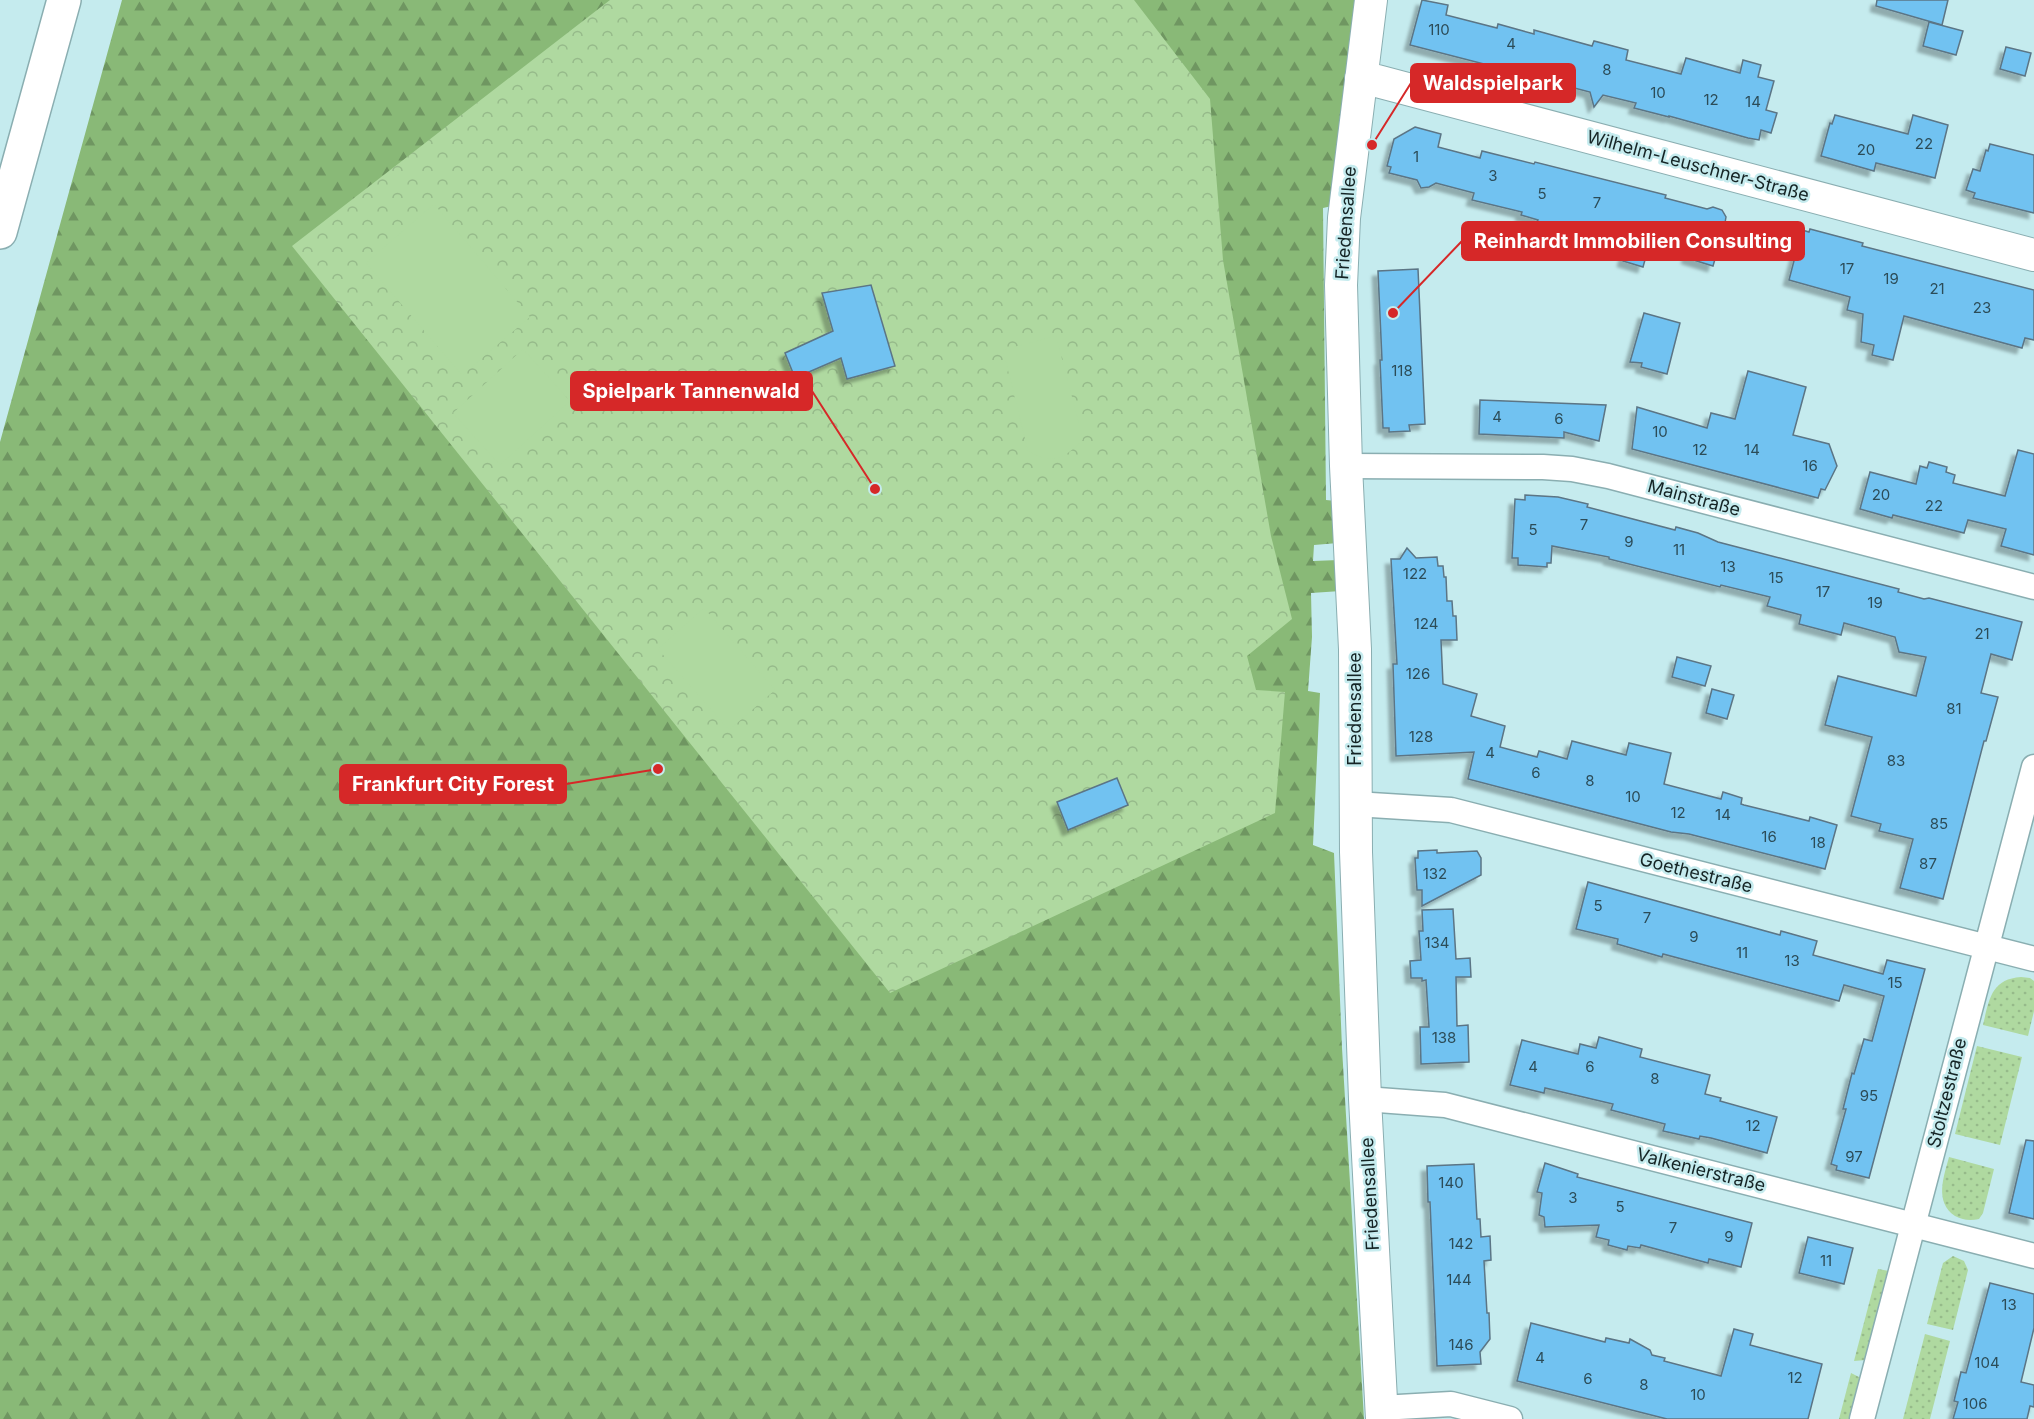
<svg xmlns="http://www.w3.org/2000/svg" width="2034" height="1419" viewBox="0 0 2034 1419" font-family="Inter,sans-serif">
  <defs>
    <pattern id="grass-dots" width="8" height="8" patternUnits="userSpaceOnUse" patternTransform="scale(1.5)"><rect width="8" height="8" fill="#afd9a0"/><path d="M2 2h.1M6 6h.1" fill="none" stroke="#96ba8a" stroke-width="1.8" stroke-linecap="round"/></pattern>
    <pattern id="forest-firs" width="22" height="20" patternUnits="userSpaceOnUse" patternTransform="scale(1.5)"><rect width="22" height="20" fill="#89b977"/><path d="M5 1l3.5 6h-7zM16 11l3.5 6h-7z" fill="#6f9661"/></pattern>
    <pattern id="park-crowns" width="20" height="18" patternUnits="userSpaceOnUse" patternTransform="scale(1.5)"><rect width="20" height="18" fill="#afd9a0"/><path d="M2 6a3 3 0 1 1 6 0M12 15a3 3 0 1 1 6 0" fill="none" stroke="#96ba8a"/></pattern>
    <filter id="shadow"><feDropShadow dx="-5.5" dy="5.5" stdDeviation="1.5" flood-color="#0004"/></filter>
  </defs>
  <rect width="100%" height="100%" fill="#c5ebee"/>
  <g fill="url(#grass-dots)">
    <path d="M 2021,977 L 2030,978 L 2034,981 L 2034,1011 L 2028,1036 L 1983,1025 C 1989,1000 1991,979 2021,977 Z"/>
    <polygon points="1977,1046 2022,1057 2000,1145 1955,1134"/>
    <path d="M 1949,1157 L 1994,1169 L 1983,1213 L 1979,1219 C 1970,1221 1963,1220 1955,1216 C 1934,1202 1944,1176 1949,1157 Z"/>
    <polygon points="1953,1256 1964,1261 1968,1270 1953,1330 1927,1324 1943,1263"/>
    <polygon points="1878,1269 1889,1271 1866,1360 1854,1361"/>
    <polygon points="1925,1334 1950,1341 1930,1419 1903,1419"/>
    <polygon points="1851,1373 1861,1378 1850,1419 1839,1419"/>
  </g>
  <polygon fill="url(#forest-firs)" points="122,0 1358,0 1332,206 1323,208 1326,500 1336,501 1338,543 1314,545 1313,561 1339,560 1341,591 1311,593 1312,637 1308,691 1320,693 1313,845 1334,853 1342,1048 1364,1419 0,1419 0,442"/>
  <polygon fill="url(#park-crowns)" points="610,0 1134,0 1210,99 1223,260 1271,536 1292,619 1247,656 1256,690 1285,692 1275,813 890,993 292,246"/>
  <g fill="#afd9a0">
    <polygon points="434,204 530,317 462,375 366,263"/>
    <path d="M 1056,336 L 1083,439 C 1065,459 1052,465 1028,451 L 1003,350 Z"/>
    <polygon points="523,349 570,401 500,465 453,413"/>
    <polygon points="704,608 775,690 729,730 658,649"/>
  </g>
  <g fill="#71c2f1" stroke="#5b7585" stroke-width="1.5" filter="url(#shadow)">
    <polygon points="1422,0 1448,5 1446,15 1497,28 1498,24 1534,34 1534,30 1592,46 1594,41 1628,50 1626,60 1681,74 1686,58 1740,73 1743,60 1761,65 1758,77 1774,81 1766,110 1777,113 1771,133 1761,130 1759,140 1748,138 1669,116 1669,117 1634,108 1636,103 1603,95 1594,107 1590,92 1555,83 1554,86 1487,68 1488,65 1410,45"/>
    <polygon points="1877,0 1948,0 1942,25 1876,6"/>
    <polygon points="1929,22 1963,31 1956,55 1923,46"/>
    <polygon points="2006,47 2031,53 2025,76 2000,69"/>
    <polygon points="1835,115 1908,134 1913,115 1948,125 1935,178 1876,163 1874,171 1821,156 1830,123 1832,124"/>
    <polygon points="1415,127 1441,134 1438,147 1480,158 1482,151 1534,164 1535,162 1666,195 1665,198 1707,209 1713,207 1722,210 1726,217 1725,223 1728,224 1722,243 1720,242 1713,266 1687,258 1689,252 1650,242 1643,267 1623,261 1627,246 1537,222 1538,220 1521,215 1522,212 1472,200 1474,193 1436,183 1429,187 1421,188 1417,180 1389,173 1391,167 1387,166 1394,139"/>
    <polygon points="1990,144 2034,155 2034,213 1973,198 1975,193 1966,190 1973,169 1980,171 1986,150 1988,151"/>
    <polygon points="1810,229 1863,243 1862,246 2034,290 2034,340 2025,338 2022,348 1904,316 1893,360 1872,355 1874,345 1861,342 1863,314 1847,310 1850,297 1789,280 1802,230 1809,232"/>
    <polygon points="1418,269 1425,424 1409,425 1410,431 1389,432 1389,428 1383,428 1380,360 1382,360 1378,271"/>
    <polygon points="871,285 895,366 847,379 841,358 795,378 785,353 833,331 822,293"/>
    <polygon points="1644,313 1680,323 1667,374 1641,367 1642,363 1630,362"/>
    <polygon points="1748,371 1806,387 1793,435 1829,444 1837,466 1825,490 1821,489 1818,498 1632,449 1637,407 1707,428 1711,413 1735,419"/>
    <polygon points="1480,400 1606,405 1599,441 1564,432 1564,438 1479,434"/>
    <polygon points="2018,450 2034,454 2034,555 2001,546 2006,529 1968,520 1964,533 1893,515 1892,518 1860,509 1870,472 1916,484 1920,466 1927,468 1929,462 1947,467 1946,472 1955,475 1953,483 2005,496"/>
    <polygon points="1525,495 1558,497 1588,504 1587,507 1675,530 1676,527 1698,533 1718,542 1899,589 1898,592 1924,599 1929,598 2022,622 2012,660 1991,654 1981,693 1998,697 1986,741 1984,741 1943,899 1900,888 1913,839 1879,831 1881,824 1851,816 1872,737 1825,725 1838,676 1916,696 1926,657 1899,652 1895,637 1844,623 1841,635 1799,624 1801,615 1767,606 1770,597 1721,585 1720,587 1609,559 1609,557 1552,546 1551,563 1547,563 1547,567 1518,565 1518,558 1512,558 1515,499 1525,500"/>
    <polygon points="1407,548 1416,558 1437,557 1438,566 1443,566 1444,577 1446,577 1447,601 1452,601 1453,616 1456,616 1457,640 1441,640 1443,684 1477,694 1471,716 1505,726 1500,747 1537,757 1539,751 1567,759 1572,741 1626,755 1629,743 1671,753 1664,784 1721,799 1723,792 1742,798 1741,804 1744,805 1809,821 1810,817 1837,825 1825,869 1689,834 1671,832 1468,779 1474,752 1396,756 1393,664 1397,664 1391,559 1400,559"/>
    <polygon points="1677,657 1711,666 1705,686 1672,677"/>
    <polygon points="1712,689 1734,695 1727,719 1706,713"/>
    <polygon points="1117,778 1128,805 1068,830 1057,802"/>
    <polygon points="1437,850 1437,853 1477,851 1481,858 1481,875 1422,906 1422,890 1417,890 1415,858 1418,858 1418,851"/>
    <polygon points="1588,882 1780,935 1781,931 1817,941 1813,955 1883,974 1887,960 1925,969 1869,1178 1836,1170 1837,1166 1831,1164 1846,1109 1843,1109 1852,1073 1854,1074 1864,1039 1872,1041 1884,996 1844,985 1839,1001 1663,954 1662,957 1617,944 1618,939 1576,929"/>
    <polygon points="1453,909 1456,959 1470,958 1471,977 1456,977 1457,1026 1468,1025 1469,1062 1421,1064 1420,1027 1429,1027 1426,980 1422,981 1422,978 1411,978 1410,961 1421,960 1419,931 1423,931 1422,910"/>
    <polygon points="1599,1037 1642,1049 1640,1057 1710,1075 1705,1094 1721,1098 1720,1101 1777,1117 1767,1153 1711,1138 1700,1136 1699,1139 1663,1131 1665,1124 1611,1110 1613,1104 1545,1088 1544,1093 1510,1085 1522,1040 1578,1054 1580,1044 1596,1048"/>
    <polygon points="2026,1140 2034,1141 2034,1219 2009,1213"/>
    <polygon points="1545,1163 1578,1174 1577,1177 1752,1223 1741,1267 1709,1259 1708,1263 1641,1245 1640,1248 1628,1246 1627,1250 1608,1245 1609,1240 1596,1237 1599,1225 1545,1227 1544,1217 1539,1215 1542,1193 1537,1192"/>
    <polygon points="1474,1164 1477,1219 1480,1219 1481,1237 1490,1236 1491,1260 1484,1261 1487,1313 1489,1313 1490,1339 1480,1352 1481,1364 1437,1366 1430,1202 1428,1202 1427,1166"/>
    <polygon points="1808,1237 1853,1248 1844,1284 1799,1273"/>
    <polygon points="1990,1283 2034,1294 2034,1328 2021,1382 2034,1385 2034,1407 2030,1406 2027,1419 1953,1419 1958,1402 1954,1401 1961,1372 1966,1373"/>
    <polygon points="1531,1323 1605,1342 1606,1338 1629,1343 1630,1339 1650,1350 1652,1355 1665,1358 1664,1361 1721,1376 1734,1329 1753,1334 1750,1345 1822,1364 1808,1419 1667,1419 1517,1381"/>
  </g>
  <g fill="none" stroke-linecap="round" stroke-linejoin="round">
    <defs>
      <g id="minor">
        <polyline points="1346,466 1543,467 1572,469 1608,476 2034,587"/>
        <polyline points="1355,804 1451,810 2034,959"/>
        <polyline points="1365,1099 1445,1105 2034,1256"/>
        <polyline points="1381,1408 1451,1404 1510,1419"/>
        <polyline points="1862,1419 2034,767"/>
      </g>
      <g id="tertiary">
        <polyline points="1371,0 1344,218 1341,285 1346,466 1355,649 1356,852 1365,1099 1382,1419"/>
        <polyline points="1361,79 1377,81 2034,255"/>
      </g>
      <polyline id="motorway" points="0,232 64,0"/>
    </defs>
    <use href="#minor" stroke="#8aaeb1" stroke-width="27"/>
    <use href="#tertiary" stroke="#8aaeb1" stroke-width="34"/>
    <use href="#motorway" stroke="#8aaeb1" stroke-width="36"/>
    <use href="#minor" stroke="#fff" stroke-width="24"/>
    <use href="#tertiary" stroke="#fff" stroke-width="32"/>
    <use href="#motorway" stroke="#fff" stroke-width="33"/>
  </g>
  <g text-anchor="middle" stroke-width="5" stroke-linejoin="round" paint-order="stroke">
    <g font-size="15" fill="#2c4c58">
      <text x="1439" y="35">110</text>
      <text x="1511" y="49">4</text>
      <text x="1607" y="75">8</text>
      <text x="1658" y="98">10</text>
      <text x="1711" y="105">12</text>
      <text x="1753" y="107">14</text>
      <text x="1924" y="149">22</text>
      <text x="1866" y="155">20</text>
      <text x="1416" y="162">1</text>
      <text x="1493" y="181">3</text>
      <text x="1542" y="199">5</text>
      <text x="1597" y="208">7</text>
      <text x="1847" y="274">17</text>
      <text x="1891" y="284">19</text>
      <text x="1937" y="294">21</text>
      <text x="1982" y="313">23</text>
      <text x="1402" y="376">118</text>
      <text x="1497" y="422">4</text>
      <text x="1559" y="424">6</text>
      <text x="1660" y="437">10</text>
      <text x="1700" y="455">12</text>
      <text x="1752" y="455">14</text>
      <text x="1810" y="471">16</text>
      <text x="1881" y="500">20</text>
      <text x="1934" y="511">22</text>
      <text x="1584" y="530">7</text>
      <text x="1533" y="535">5</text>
      <text x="1629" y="547">9</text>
      <text x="1679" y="555">11</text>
      <text x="1728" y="572">13</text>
      <text x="1415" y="579">122</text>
      <text x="1776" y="583">15</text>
      <text x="1823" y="597">17</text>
      <text x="1875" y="608">19</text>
      <text x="1426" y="629">124</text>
      <text x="1982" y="639">21</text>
      <text x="1418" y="679">126</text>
      <text x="1954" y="714">81</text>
      <text x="1421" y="742">128</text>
      <text x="1490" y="758">4</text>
      <text x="1896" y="766">83</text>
      <text x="1536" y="778">6</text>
      <text x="1590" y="786">8</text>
      <text x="1633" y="802">10</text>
      <text x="1678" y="818">12</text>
      <text x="1723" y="820">14</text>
      <text x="1939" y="829">85</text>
      <text x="1769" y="842">16</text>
      <text x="1818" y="848">18</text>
      <text x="1928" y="869">87</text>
      <text x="1435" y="879">132</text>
      <text x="1598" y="911">5</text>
      <text x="1647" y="923">7</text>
      <text x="1694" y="942">9</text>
      <text x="1437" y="948">134</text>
      <text x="1742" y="958">11</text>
      <text x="1792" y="966">13</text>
      <text x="1895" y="988">15</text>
      <text x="1444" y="1043">138</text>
      <text x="1533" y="1072">4</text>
      <text x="1590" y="1072">6</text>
      <text x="1655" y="1084">8</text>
      <text x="1869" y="1101">95</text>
      <text x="1753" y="1131">12</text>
      <text x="1854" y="1162">97</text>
      <text x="1451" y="1188">140</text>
      <text x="1573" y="1203">3</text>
      <text x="1620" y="1212">5</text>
      <text x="1673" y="1233">7</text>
      <text x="1729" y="1242">9</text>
      <text x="1461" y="1249">142</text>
      <text x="1826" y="1266">11</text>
      <text x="1459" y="1285">144</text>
      <text x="2009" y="1310">13</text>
      <text x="1461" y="1350">146</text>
      <text x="1540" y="1363">4</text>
      <text x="1987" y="1368">104</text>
      <text x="1795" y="1383">12</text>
      <text x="1588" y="1384">6</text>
      <text x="1644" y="1390">8</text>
      <text x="1698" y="1400">10</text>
      <text x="1975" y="1409">106</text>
    </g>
    <g font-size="18" fill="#152425" stroke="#c5ebee">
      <text transform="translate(1698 166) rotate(15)" y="6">Wilhelm-Leuschner-Straße</text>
      <text transform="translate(1346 223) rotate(-86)" y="6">Friedensallee</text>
      <text transform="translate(1694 498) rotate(15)" y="6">Mainstraße</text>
      <text transform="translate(1355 709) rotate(-90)" y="6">Friedensallee</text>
      <text transform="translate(1696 873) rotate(14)" y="6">Goethestraße</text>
      <text transform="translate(1947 1093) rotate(-76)" y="6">Stoltzestraße</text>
      <text transform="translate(1701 1170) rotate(14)" y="6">Valkenierstraße</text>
      <text transform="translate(1370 1194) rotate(-93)" y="6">Friedensallee</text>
    </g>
  </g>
  <path fill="none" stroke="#d62828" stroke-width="2" d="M1372 145L1411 83M1393 313L1462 241M875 489L812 391M658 769L566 784"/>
  <g fill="#d62828" stroke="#c5ebee" stroke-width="2">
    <circle cx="1372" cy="145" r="6"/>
    <circle cx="1393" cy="313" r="6"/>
    <circle cx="875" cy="489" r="6"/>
    <circle cx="658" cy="769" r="6"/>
  </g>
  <g fill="#d62828" stroke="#d62828" stroke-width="2">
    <rect x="1411" y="64" width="164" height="38" rx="6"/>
    <rect x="1462" y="222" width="342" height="38" rx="6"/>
    <rect x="571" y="372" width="241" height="38" rx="6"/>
    <rect x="340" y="765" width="226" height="38" rx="6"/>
  </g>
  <g font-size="20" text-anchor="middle" font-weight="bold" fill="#fff">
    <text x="1493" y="90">Waldspielpark</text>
    <text x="1633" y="248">Reinhardt Immobilien Consulting</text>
    <text x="691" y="398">Spielpark Tannenwald</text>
    <text x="453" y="791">Frankfurt City Forest</text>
  </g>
</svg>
